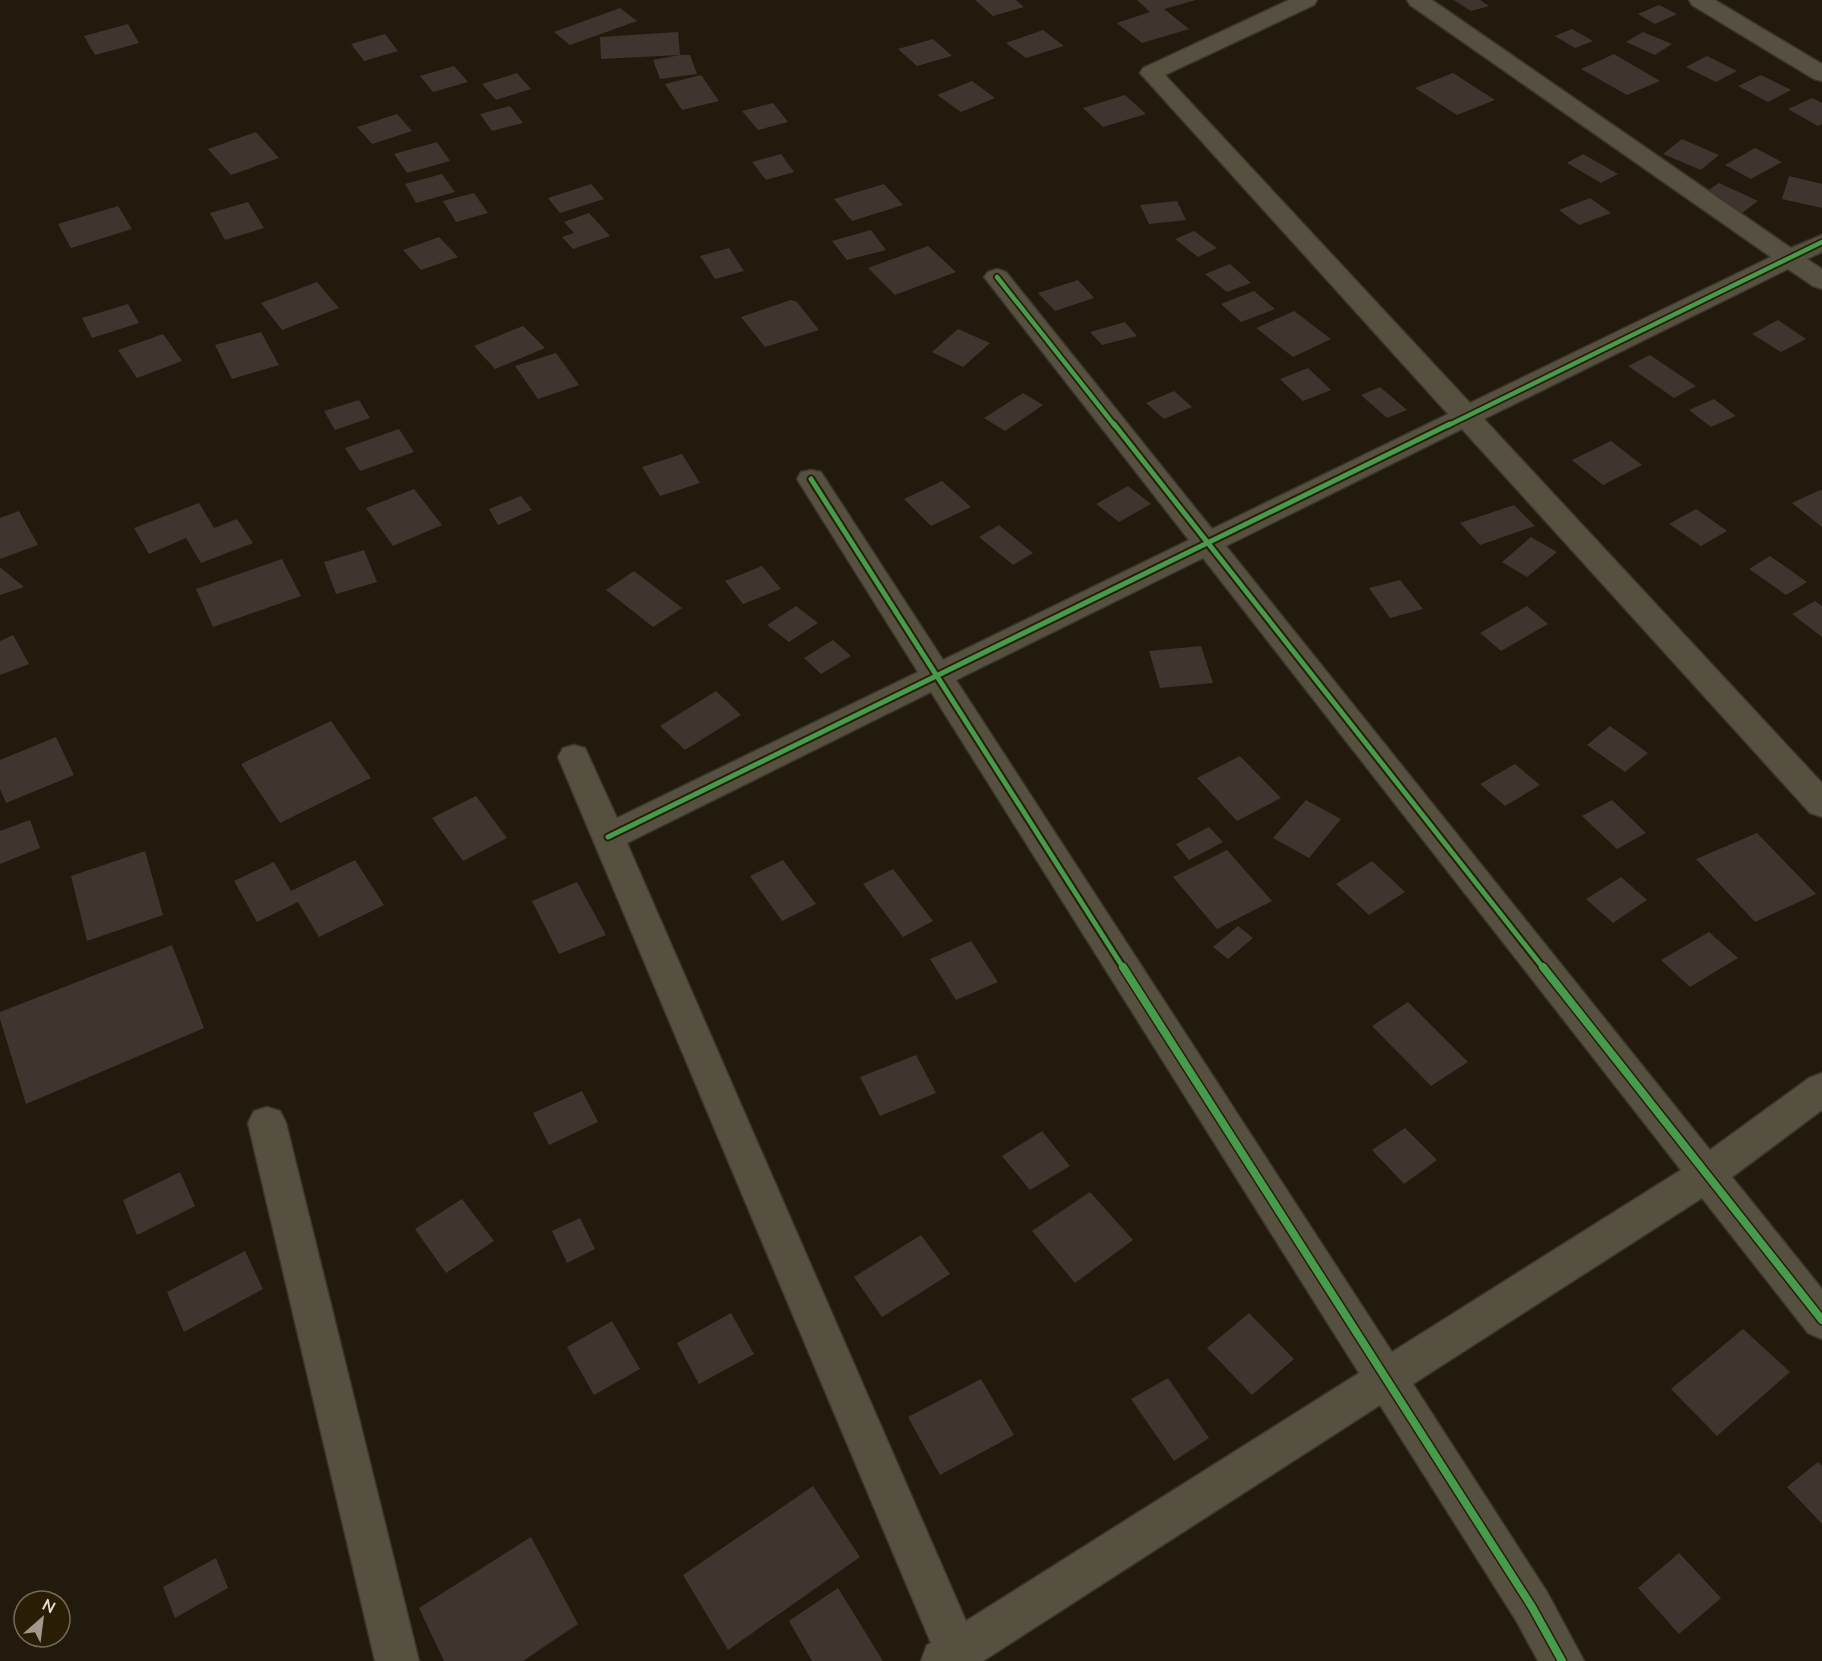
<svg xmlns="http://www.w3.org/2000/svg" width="1822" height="1661" viewBox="0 0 1822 1661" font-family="'Nunito Sans',sans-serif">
  <rect width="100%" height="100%" fill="#211a0d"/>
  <g fill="#3e362e">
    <polygon points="975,0 1016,0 1024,7 993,16"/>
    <polygon points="1137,0 1196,0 1164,9 1189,29 1142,43 1117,23 1150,12"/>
    <polygon points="1454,0 1480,0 1489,6 1471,11"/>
    <polygon points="1659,5 1677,14 1655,24 1638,14"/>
    <polygon points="620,8 637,21 570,45 554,32"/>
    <polygon points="128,24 139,43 95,55 84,36"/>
    <polygon points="1572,29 1593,41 1575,48 1555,36"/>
    <polygon points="1043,30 1064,46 1026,58 1006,43"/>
    <polygon points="678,32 680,55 690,55 697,74 660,79 653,60 680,55 601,59 600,37"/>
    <polygon points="1643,32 1672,44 1655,55 1626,42"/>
    <polygon points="385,34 398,51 364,61 351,44"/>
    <polygon points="933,39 952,56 917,66 898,49"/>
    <polygon points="1614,54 1660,81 1627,95 1581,69"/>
    <polygon points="1707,56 1737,71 1716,82 1686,67"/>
    <polygon points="454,66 468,82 433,92 420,76"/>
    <polygon points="517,73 531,89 496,100 482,84"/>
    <polygon points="1453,73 1495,100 1457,115 1415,88"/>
    <polygon points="701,75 719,101 682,110 665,84"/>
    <polygon points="1761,75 1791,90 1768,102 1738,86"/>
    <polygon points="972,81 995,98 961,112 937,95"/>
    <polygon points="1125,95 1146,114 1103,127 1083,108"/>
    <polygon points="1812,98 1822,103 1822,124 1818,126 1788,109"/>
    <polygon points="773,103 788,122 758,130 742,111"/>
    <polygon points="510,106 523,123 492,131 480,114"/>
    <polygon points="397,114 412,131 372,144 357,127"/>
    <polygon points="256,132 279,158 231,175 208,149"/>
    <polygon points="1682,139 1719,155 1701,170 1663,154"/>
    <polygon points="437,142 450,161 407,173 394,154"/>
    <polygon points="1755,148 1782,162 1751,179 1725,165"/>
    <polygon points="781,154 794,172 766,180 752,162"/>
    <polygon points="1583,154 1618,174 1601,183 1567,163"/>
    <polygon points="442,174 455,192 416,203 405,184"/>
    <polygon points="1789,176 1822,184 1822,208 1782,199"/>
    <polygon points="1719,183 1758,201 1742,213 1703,194"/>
    <polygon points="591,184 604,199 560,213 548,198"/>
    <polygon points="884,184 903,205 852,221 834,199"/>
    <polygon points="474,193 488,213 456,222 443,201"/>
    <polygon points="1590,198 1611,213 1579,225 1559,210"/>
    <polygon points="1177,201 1186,220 1149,224 1140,205"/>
    <polygon points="248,202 264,228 225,240 210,213"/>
    <polygon points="118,206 132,229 71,248 58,224"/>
    <polygon points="589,213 610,236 573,249 562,237 574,233 564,222"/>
    <polygon points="871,230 886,250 847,260 832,241"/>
    <polygon points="1194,231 1217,248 1198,257 1175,239"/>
    <polygon points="439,237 458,257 421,270 403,250"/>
    <polygon points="928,246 956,272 895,295 868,268"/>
    <polygon points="729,248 744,271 715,279 700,256"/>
    <polygon points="1230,264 1251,283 1227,292 1205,274"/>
    <polygon points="1078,280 1094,298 1055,311 1038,293"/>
    <polygon points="317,282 339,308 282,330 261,303"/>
    <polygon points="1254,291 1275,309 1241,322 1221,304"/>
    <polygon points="791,300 797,302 819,330 765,347 741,317"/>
    <polygon points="128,304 139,323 92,338 82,318"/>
    <polygon points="1294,311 1331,339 1293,357 1256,328"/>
    <polygon points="1778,320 1806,339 1781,352 1752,334"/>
    <polygon points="1125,322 1137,336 1102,345 1090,332"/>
    <polygon points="523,326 545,348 495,369 474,346"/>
    <polygon points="958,329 990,343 963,367 932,352"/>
    <polygon points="261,332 279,365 232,379 215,345"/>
    <polygon points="163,334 182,361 137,378 118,350"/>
    <polygon points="556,353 579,385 538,399 515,366"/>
    <polygon points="1650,355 1696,386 1674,398 1628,366"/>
    <polygon points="1308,368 1331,390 1303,401 1280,379"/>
    <polygon points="1380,387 1407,410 1387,418 1361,395"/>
    <polygon points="1174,391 1192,407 1164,419 1146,403"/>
    <polygon points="1023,393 1043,405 1005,431 984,418"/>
    <polygon points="1714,399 1736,416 1711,427 1689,410"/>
    <polygon points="359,400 370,418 335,430 324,411"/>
    <polygon points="399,429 414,452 360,471 345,448"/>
    <polygon points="1611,441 1642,465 1603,485 1572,460"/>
    <polygon points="682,454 700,483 660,496 642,467"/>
    <polygon points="942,481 971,507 931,526 904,499"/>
    <polygon points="1128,486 1151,504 1119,522 1096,504"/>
    <polygon points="414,489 442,525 393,546 366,508"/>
    <polygon points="1820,490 1822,491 1822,527 1792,503"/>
    <polygon points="521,496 532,510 498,525 489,509"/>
    <polygon points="199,503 214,528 237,519 253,543 201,563 186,538 149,554 134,528"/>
    <polygon points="1514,505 1535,526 1480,545 1460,523"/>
    <polygon points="1696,509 1727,531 1701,546 1669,524"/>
    <polygon points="19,511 38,545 0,559 0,518"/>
    <polygon points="999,525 1033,553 1013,565 979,537"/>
    <polygon points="1531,537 1557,552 1527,577 1502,562"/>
    <polygon points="364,550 377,582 336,594 324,562"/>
    <polygon points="1770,556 1807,582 1786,595 1749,569"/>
    <polygon points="282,559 301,596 213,627 196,589"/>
    <polygon points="762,566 781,589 743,604 725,581"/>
    <polygon points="0,567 24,587 0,595"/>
    <polygon points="634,571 682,608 653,627 606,590"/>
    <polygon points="1400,580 1423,609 1390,618 1369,588"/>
    <polygon points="1815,601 1822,606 1822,637 1792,614"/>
    <polygon points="796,606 818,623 789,642 767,625"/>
    <polygon points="1527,606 1548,624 1501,651 1480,633"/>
    <polygon points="13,635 29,664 0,675 0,641"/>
    <polygon points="833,640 851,656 821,674 804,658"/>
    <polygon points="1201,646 1213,683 1160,688 1149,651"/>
    <polygon points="716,691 741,715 685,750 660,726"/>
    <polygon points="331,721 371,778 280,823 241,764"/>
    <polygon points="1610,726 1648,753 1625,772 1587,745"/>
    <polygon points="56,737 74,775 6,803 0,789 0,760"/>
    <polygon points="1240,756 1281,798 1237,821 1197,778"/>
    <polygon points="1515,764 1540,785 1505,806 1480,784"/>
    <polygon points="476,796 507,838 463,861 432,818"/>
    <polygon points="1306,800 1341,819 1309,858 1273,838"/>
    <polygon points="1612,800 1646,833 1617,849 1582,816"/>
    <polygon points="30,820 40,848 0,864 0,831"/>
    <polygon points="1209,827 1223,842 1189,860 1176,844"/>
    <polygon points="1757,833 1816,894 1755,922 1696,859"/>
    <polygon points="1227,850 1272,901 1217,929 1173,877"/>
    <polygon points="145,851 163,915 87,941 71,876"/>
    <polygon points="355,860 384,905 319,937 298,902 257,922 234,881 274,862 291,891"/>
    <polygon points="783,860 816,904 782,921 750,876"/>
    <polygon points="1372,861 1405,892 1369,915 1336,884"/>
    <polygon points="893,869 933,921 903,937 863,884"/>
    <polygon points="1621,877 1647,900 1613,923 1586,899"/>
    <polygon points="577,882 606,935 559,954 532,901"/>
    <polygon points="1238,926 1253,938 1228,959 1213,947"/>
    <polygon points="1709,932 1738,958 1690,987 1661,960"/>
    <polygon points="971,941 998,982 956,1000 930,959"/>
    <polygon points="172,945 204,1028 26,1104 0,1019 0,1012"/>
    <polygon points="1408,1002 1468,1062 1431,1086 1372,1026"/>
    <polygon points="916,1055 936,1093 880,1116 860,1077"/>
    <polygon points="582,1091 598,1122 549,1145 533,1113"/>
    <polygon points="1405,1128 1437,1160 1404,1184 1372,1150"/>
    <polygon points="1042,1131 1070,1166 1030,1190 1002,1156"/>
    <polygon points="180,1172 195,1206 137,1235 123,1200"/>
    <polygon points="1090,1192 1133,1240 1075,1283 1032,1231"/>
    <polygon points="462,1199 494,1241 446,1273 415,1229"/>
    <polygon points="580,1218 595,1249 567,1263 552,1231"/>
    <polygon points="921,1235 950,1274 882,1317 854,1277"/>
    <polygon points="245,1251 263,1289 184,1332 167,1292"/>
    <polygon points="731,1313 754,1354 699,1384 677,1343"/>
    <polygon points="1249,1313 1294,1359 1252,1395 1207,1348"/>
    <polygon points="612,1321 640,1369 594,1395 567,1347"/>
    <polygon points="1743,1329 1790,1372 1717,1436 1671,1389"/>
    <polygon points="1168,1378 1209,1438 1174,1461 1131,1399"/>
    <polygon points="981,1379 1014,1435 940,1475 908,1417"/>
    <polygon points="1818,1462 1822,1466 1822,1524 1787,1487"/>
    <polygon points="813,1486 860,1557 728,1650 683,1575"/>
    <polygon points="531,1537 578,1624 523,1661 444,1661 419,1608"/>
    <polygon points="1679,1553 1721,1598 1679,1634 1638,1588"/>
    <polygon points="216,1558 228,1588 175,1618 163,1587"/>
    <polygon points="838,1588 883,1661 812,1661 789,1621"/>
  </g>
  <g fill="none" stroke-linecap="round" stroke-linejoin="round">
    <defs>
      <g id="street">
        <path d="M 1289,0 L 1317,0 L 1314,5 L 1165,75 L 1470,403 L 1771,257 L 1410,5 L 1407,0 L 1432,0 L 1791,248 L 1822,235 L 1822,252 L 1807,259 L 1822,269 L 1822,289 L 1813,286 L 1788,269 L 1484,419 L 1822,783 L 1822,817 L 1810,813 L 1462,429 L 1226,546 L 1710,1150 L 1809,1078 L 1822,1073 L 1822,1110 L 1732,1177 L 1822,1289 L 1822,1339 L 1808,1333 L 1702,1198 L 1413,1384 L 1547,1592 L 1584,1661 L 1538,1661 L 1517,1622 L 1380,1405 L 983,1661 L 921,1661 L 927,1645 L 931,1643 L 558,757 L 563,748 L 574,745 L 585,748 L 617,818 L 918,672 L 797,479 L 801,472 L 811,470 L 821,472 L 943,660 L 1189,540 L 988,282 L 984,277 L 988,272 L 997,269 L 1006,272 L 1212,529 L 1448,414 L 1140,73 L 1143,68 ZM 1203,558 L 1681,1170 L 1392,1352 L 956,680 ZM 931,692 L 1359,1373 L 966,1621 L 627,843 Z"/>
        <polygon points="1689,0 1715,0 1822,64 1822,81 1814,79 1692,5"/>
        <polygon points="267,1107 280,1111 286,1123 419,1661 375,1661 248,1123 254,1111"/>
      </g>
    </defs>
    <use href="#street" stroke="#3b352a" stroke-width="3"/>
    <use href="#street" fill="#555040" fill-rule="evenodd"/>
    <defs>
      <g id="cycleway-far2">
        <polyline points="997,277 1115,426"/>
        <polyline points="1447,426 1822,242"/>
      </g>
      <g id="cycleway-far1">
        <polyline points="1114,424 1544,969"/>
        <polyline points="811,479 1124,969"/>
        <polyline points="608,837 1450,424"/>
      </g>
      <g id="cycleway">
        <polyline points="1123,967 1532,1607 1562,1661"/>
        <polyline points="1543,967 1822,1320"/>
      </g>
    </defs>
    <use href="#cycleway-far2" stroke="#291e05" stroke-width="8"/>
    <use href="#cycleway-far1" stroke="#291e05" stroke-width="9"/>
    <use href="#cycleway" stroke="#291e05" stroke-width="11"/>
    <use href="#cycleway-far2" stroke="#469c4c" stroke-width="4.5"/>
    <use href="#cycleway-far1" stroke="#469c4c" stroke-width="5"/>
    <use href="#cycleway" stroke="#469c4c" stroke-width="8"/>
  </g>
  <g transform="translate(42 1619) rotate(28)"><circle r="28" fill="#291e05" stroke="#756b56" stroke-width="1.5"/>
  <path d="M0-4.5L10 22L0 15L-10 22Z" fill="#a19a8c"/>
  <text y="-9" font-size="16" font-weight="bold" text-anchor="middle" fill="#e6dfd0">N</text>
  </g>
</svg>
